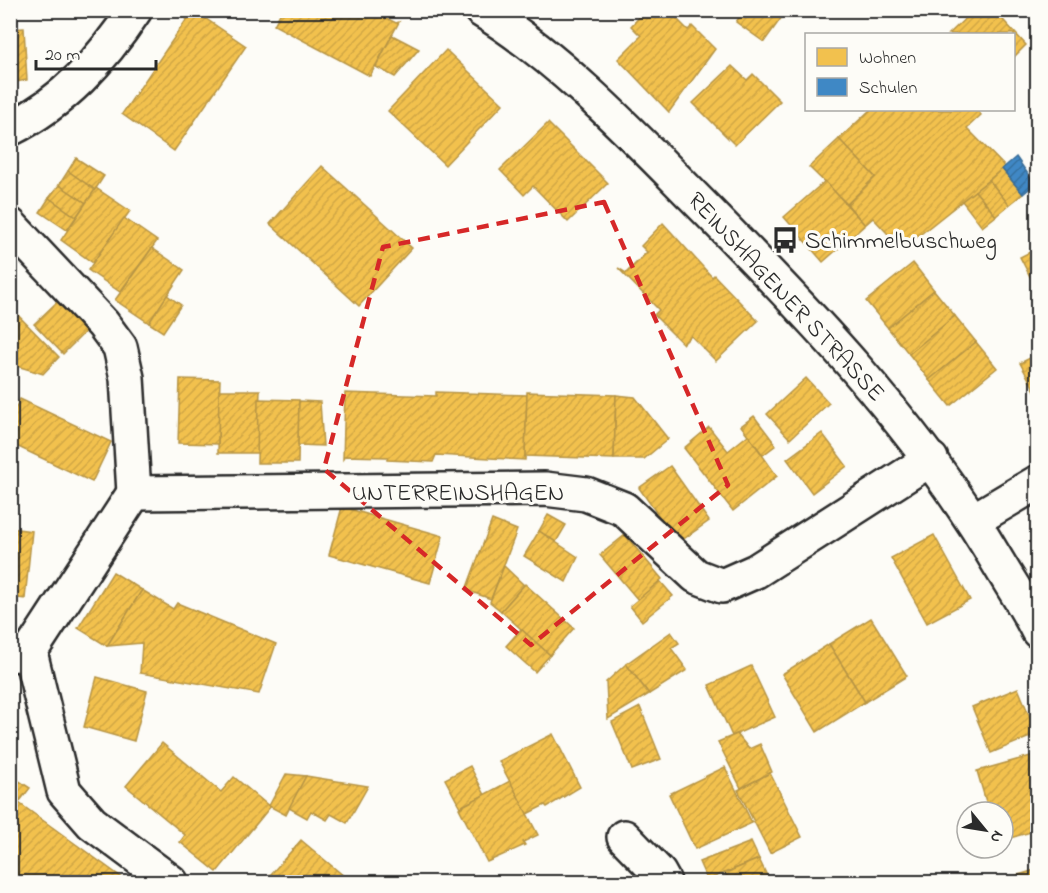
<svg xmlns="http://www.w3.org/2000/svg" width="1048" height="893" viewBox="0 0 1048 893" font-family="'Indie Flower',sans-serif">
  <defs>
    <pattern id="homes-hatch" width="6" height="6" patternUnits="userSpaceOnUse" patternTransform="scale(1.5)"><rect width="6" height="6" fill="#f2c14e"/><path d="M-1 1l2-2M0 6l6-6M5 7l2-2" fill="none" stroke="#d0a644"/></pattern>
    <pattern id="schools-hatch" width="6" height="6" patternUnits="userSpaceOnUse" patternTransform="scale(1.5)"><rect width="6" height="6" fill="#3f88c5"/><path d="M-1 1l2-2M0 6l6-6M5 7l2-2" fill="none" stroke="#356fa0"/></pattern>
  </defs>
  <rect width="100%" height="100%" fill="#fdfcf7"/>
  <filter id="ink" filterUnits="userSpaceOnUse"><feTurbulence type="fractalNoise" baseFrequency=".0167" numOctaves="2"/><feDisplacementMap in="SourceGraphic" scale="12" xChannelSelector="R" yChannelSelector="G"/><feConvolveMatrix kernelMatrix="1 2 1 2 8 2 1 2 1" color-interpolation-filters="sRGB"/></filter>
  <g filter="url(#ink)">
    <g fill="url(#homes-hatch)" stroke="#b69444" stroke-width="1.5">
      <polygon points="193,10 246,46 174,151 122,114"/>
      <polygon points="282,10 371,10 396,23 399,22 370,76 274,25"/>
      <polygon points="646,10 672,10 670,12 688,30 692,26 715,49 669,112 618,59 641,36 631,26"/>
      <polygon points="744,10 787,10 764,42 736,22"/>
      <polygon points="974,10 994,10 1026,45 1014,57 1014,34 949,34"/>
      <polygon points="24,28 27,80 10,83 10,29"/>
      <polygon points="392,35 419,49 395,77 376,67"/>
      <polygon points="446,50 503,104 445,165 388,111"/>
      <polygon points="732,66 747,80 753,74 780,101 735,145 693,103"/>
      <polygon points="870,110 977,110 981,115 967,128 1005,167 902,249 873,218 865,225 847,204 875,177 839,139"/>
      <polygon points="548,123 608,183 568,222 533,186 524,195 500,170"/>
      <polygon points="839,139 875,177 847,204 809,167"/>
      <polygon points="76,158 104,176 95,190 68,171"/>
      <polygon points="322,166 412,248 359,306 270,224"/>
      <polygon points="1002,169 1023,194 1009,205 989,180"/>
      <polygon points="68,171 95,190 86,203 59,185"/>
      <polygon points="989,180 1009,205 996,216 975,191"/>
      <polygon points="825,181 865,225 823,262 784,217"/>
      <polygon points="59,185 86,203 76,217 49,198"/>
      <polygon points="96,188 130,211 93,263 61,240"/>
      <polygon points="975,191 996,216 982,227 962,201"/>
      <polygon points="49,198 76,217 67,230 40,212"/>
      <polygon points="124,218 157,241 120,292 88,270"/>
      <polygon points="663,223 712,277 714,275 758,321 716,361 691,336 683,344 654,315 659,310 618,268 626,273 647,252 641,246"/>
      <polygon points="152,248 184,270 149,323 115,300"/>
      <polygon points="1036,249 1038,285 1035,286 1020,257"/>
      <polygon points="913,263 934,290 888,328 866,301"/>
      <polygon points="934,290 955,316 909,354 888,328"/>
      <polygon points="167,295 181,305 163,332 149,323"/>
      <polygon points="60,299 88,329 63,354 34,324"/>
      <polygon points="10,307 59,357 43,374 10,364"/>
      <polygon points="955,316 976,342 929,380 909,354"/>
      <polygon points="976,342 997,368 950,406 929,380"/>
      <polygon points="1038,354 1038,396 1020,363"/>
      <polygon points="806,378 829,403 790,439 767,414"/>
      <polygon points="180,379 220,380 218,444 178,443"/>
      <polygon points="219,390 260,390 258,453 218,453"/>
      <polygon points="436,392 527,395 525,460 436,455 433,462 387,460 387,457 345,456 343,459 345,393 436,396"/>
      <polygon points="527,392 616,395 614,459 525,456"/>
      <polygon points="616,395 635,397 668,439 644,459 614,459"/>
      <polygon points="20,399 111,442 92,482 10,443 10,419"/>
      <polygon points="258,399 299,400 298,463 257,463"/>
      <polygon points="299,401 320,402 323,446 298,445"/>
      <polygon points="754,416 776,445 763,455 741,426"/>
      <polygon points="709,427 728,451 748,435 777,476 733,511 684,448"/>
      <polygon points="822,433 847,466 812,493 787,459"/>
      <polygon points="670,466 709,521 678,543 639,488"/>
      <polygon points="342,507 443,536 430,583 329,555"/>
      <polygon points="548,515 566,525 556,542 539,531"/>
      <polygon points="492,520 517,530 491,599 466,590"/>
      <polygon points="10,528 32,531 25,599 10,597"/>
      <polygon points="539,531 578,557 566,582 524,556"/>
      <polygon points="625,535 662,579 638,600 600,555"/>
      <polygon points="934,535 970,600 927,623 891,558"/>
      <polygon points="504,566 524,585 501,611 490,602"/>
      <polygon points="113,572 142,590 107,646 78,628"/>
      <polygon points="660,581 673,596 642,621 630,606"/>
      <polygon points="525,584 574,628 550,655 501,611"/>
      <polygon points="142,590 173,609 177,603 276,644 259,694 140,673 142,643 107,646"/>
      <polygon points="871,618 907,676 865,702 829,644"/>
      <polygon points="521,629 550,655 535,672 506,646"/>
      <polygon points="671,632 679,643 671,648 687,670 649,694 626,664"/>
      <polygon points="829,644 865,702 817,732 782,674"/>
      <polygon points="626,664 649,694 608,719 606,682"/>
      <polygon points="751,666 775,717 732,736 709,685"/>
      <polygon points="97,677 147,691 134,741 84,727"/>
      <polygon points="1018,688 1037,734 991,753 972,707"/>
      <polygon points="640,707 661,759 632,770 612,722"/>
      <polygon points="553,734 580,787 547,807 545,805 527,814 499,761"/>
      <polygon points="737,734 749,749 760,744 772,772 741,788 718,742"/>
      <polygon points="162,743 221,792 234,777 270,807 217,872 180,842 185,835 126,786"/>
      <polygon points="1038,754 1038,830 1003,840 1003,812 989,812 977,771"/>
      <polygon points="470,766 485,795 460,807 445,779"/>
      <polygon points="725,767 752,823 695,849 669,794"/>
      <polygon points="770,773 802,837 770,853 738,790"/>
      <polygon points="286,774 306,776 286,815 269,806"/>
      <polygon points="10,775 30,788 10,814"/>
      <polygon points="306,776 368,786 347,823 331,814 327,820 311,811 307,818 289,808"/>
      <polygon points="510,781 538,835 523,842 525,845 487,862 459,808"/>
      <polygon points="19,803 128,882 10,882 10,814"/>
      <polygon points="301,840 351,882 264,882"/>
      <polygon points="751,842 759,859 707,880 699,862"/>
      <polygon points="759,859 770,882 730,882 725,873"/>
      <polygon points="1038,869 1038,882 1014,882 1012,877"/>
    </g>
    <polygon fill="url(#schools-hatch)" stroke="#396c97" stroke-width="1.5" points="1016,157 1035,184 1023,194 1002,169"/>
    <g fill="none" stroke-linecap="round" stroke-linejoin="round">
      <defs>
        <g id="street">
          <path d="M 10,129 C 64,102 102,60 135,10"/>
          <polyline points="10,225 103,324 120,347 127,378 134,493 545,489 586,494 624,509 696,576 722,586 756,571 931,459"/>
          <polyline points="974,520 1038,482"/>
          <polyline points="30,652 64,791 92,823 171,882"/>
          <polyline points="10,655 30,652 134,493"/>
          <polyline points="624,837 659,873 664,882"/>
        </g>
        <path id="secondary" d="M 481,10 C 557,56 630,132 692,195 C 805,309 918,425 999,564 C 1012,586 1027,608 1038,631"/>
      </defs>
      <use href="#street" stroke="#2b2b2b" stroke-width="38"/>
      <use href="#secondary" stroke="#2b2b2b" stroke-width="38"/>
      <use href="#street" stroke="#fdfcf7" stroke-width="33"/>
      <use href="#secondary" stroke="#fdfcf7" stroke-width="33"/>
    </g>
  </g>
  <path fill="none" stroke="#d62828" stroke-width="4.5" stroke-dasharray="12 8" stroke-linejoin="round" d="M 604,202 L 728,485 L 531,645 L 324,469 L 383,247 Z"/>
  <defs>
    <symbol id="bus-bare" viewBox="-9 -9 18 18"><path d="M-5-6H5V4H4V6H2V4H-2V6H-4V4H-5ZM-3.5-4V0h7V-4ZM-3.5 1.2v1.5H-2V1.2ZM2 1.2v1.5H3.5V1.2Z" fill="#2b2b2b" stroke="#fdfcf7" stroke-width="2.5" paint-order="stroke"/></symbol>
  </defs>
  <g fill-rule="evenodd">
    <use href="#bus-bare" x="766" y="221" width="38" height="38"/>
  </g>
  <g text-anchor="middle" stroke-width="6" stroke-linejoin="round" paint-order="stroke">
    <g font-size="24" fill="#2b2b2b" stroke="#fdfcf7" text-anchor="start">
      <text x="805" y="248">Schimmelbuschweg</text>
    </g>
    <g font-size="24" fill="#2b2b2b" stroke="#fdfcf7">
      <text transform="translate(787 296) rotate(47)" y="8">REINSHAGENER STRASSE</text>
      <text x="458" y="500">UNTERREINSHAGEN</text>
    </g>
  </g>
  <rect width="1048" height="893" fill="none" stroke="#fdfcf7" stroke-width="36"/>
  <rect x="18" y="18" width="1012" height="857" fill="none" stroke="#2b2b2b" stroke-width="2" filter="url(#ink)"/>
  <rect x="805" y="33" width="210" height="78" fill="#fdfcf7" stroke="#a9a8a5" stroke-width="1.5"/>
  <rect x="817" y="48" width="30" height="18" fill="#f2c14e" stroke="#a9a8a5" stroke-width="1.5"/>
  <text x="859" y="63" font-size="18" fill="#2b2b2b">Wohnen</text>
  <rect x="817" y="78" width="30" height="18" fill="#3f88c5" stroke="#a9a8a5" stroke-width="1.5"/>
  <text x="859" y="93" font-size="18" fill="#2b2b2b">Schulen</text>
  <g transform="translate(985 830) rotate(120)"><circle r="28" fill="#fdfcf7" stroke="#a9a8a5" stroke-width="1.5"/>
  <path d="M0-4.5L10 22L0 15L-10 22Z" fill="#2b2b2b"/>
  <text y="-9" font-size="16" font-weight="bold" text-anchor="middle" fill="#2b2b2b">N</text>
  </g>
  <path d="M36 60v9h120v-9" fill="none" stroke="#2b2b2b" stroke-width="3"/>
  <text x="45" y="60" font-size="18" fill="#2b2b2b" stroke="#fdfcf7" stroke-width="4.5" paint-order="stroke">20 m</text>
</svg>
